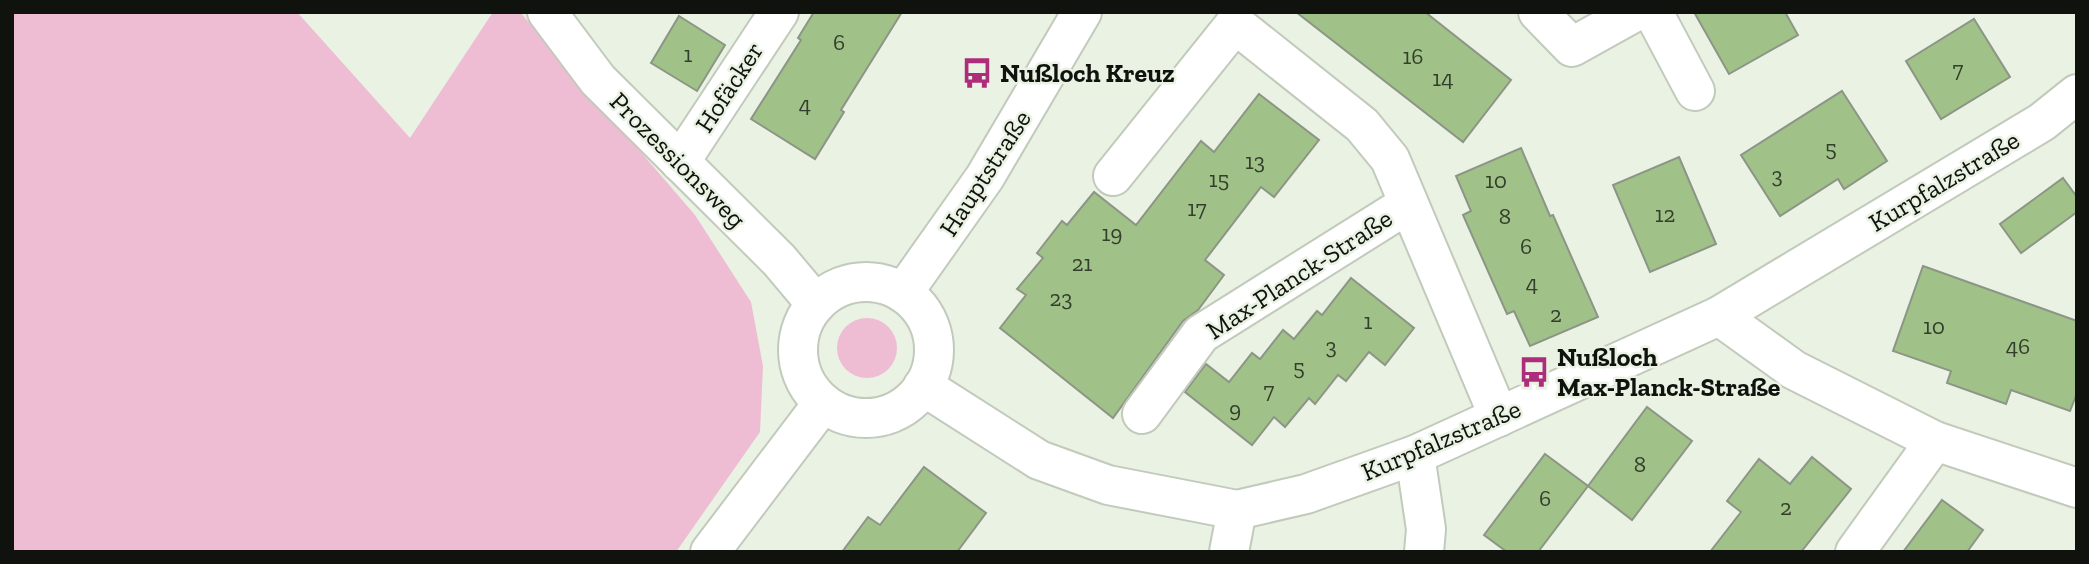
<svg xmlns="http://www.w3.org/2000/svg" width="2089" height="564" viewBox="0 0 2089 564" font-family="'Zilla Slab',serif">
  <rect width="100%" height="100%" fill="#e9f2e3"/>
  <g fill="#eebdd4">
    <polygon points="12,12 297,12 410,138 493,12 520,12 695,215 751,302 763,366 760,432 676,552 12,552"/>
    <circle cx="867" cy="348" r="30"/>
  </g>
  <g fill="#a0c288" stroke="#8c9586" stroke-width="2">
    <polygon points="814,12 902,12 841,110 844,112 815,159 751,119 801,40 798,38"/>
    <polygon points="1296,12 1425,12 1511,80 1463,142"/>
    <polygon points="1694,12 1785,12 1798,35 1729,74"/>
    <polygon points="679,16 725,45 697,91 651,63"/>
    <polygon points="1974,19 2010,77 1941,119 1906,61"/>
    <polygon points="1842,91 1887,161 1844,189 1838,179 1780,216 1741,155"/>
    <polygon points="1259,94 1319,140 1274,197 1261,187 1205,260 1224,275 1198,310 1183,321 1113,418 1000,328 1026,295 1017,289 1043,258 1037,253 1062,221 1067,225 1094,192 1136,225 1201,141 1214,152"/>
    <polygon points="1521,148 1550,216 1553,215 1598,317 1530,346 1514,311 1507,314 1463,215 1471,211 1456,176"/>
    <polygon points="1679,157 1716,244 1650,272 1613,185"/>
    <polygon points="2063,178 2077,197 2077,212 2021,253 2000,224"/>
    <polygon points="1923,266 2077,321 2077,393 2070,411 2011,390 2006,404 1947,383 1951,371 1893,351"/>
    <polygon points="1351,278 1414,328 1385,365 1369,352 1346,381 1338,375 1315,404 1309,398 1285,427 1274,417 1252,445 1185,392 1206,364 1229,382 1252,353 1260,359 1283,330 1294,339 1317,311 1322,315"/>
    <polygon points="1647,407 1692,441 1632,520 1588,486"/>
    <polygon points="1545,454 1588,486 1538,552 1507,552 1484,535"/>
    <polygon points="1812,457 1851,489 1801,552 1710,552 1741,512 1727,501 1759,459 1790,484"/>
    <polygon points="924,467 986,513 957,552 842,552 868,517 880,525"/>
    <polygon points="1942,500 1983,530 1967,552 1903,552"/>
  </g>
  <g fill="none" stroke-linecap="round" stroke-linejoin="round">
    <defs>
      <g id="minor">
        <polyline points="547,12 598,80 779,260 816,304"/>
        <polyline points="1538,12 1572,47 1635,12"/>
        <polyline points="1653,12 1695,91"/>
        <polyline points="680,162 779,12"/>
        <polyline points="1113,176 1235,24 1362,125 1390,159 1499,417"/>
        <polyline points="1719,316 1794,370 1935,441 2077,488"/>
        <polyline points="923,386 1039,460 1108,485 1237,510 1306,494 1415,455 1719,316 2042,122 2077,94"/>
        <polyline points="1142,414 1201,334 1408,204"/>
        <polyline points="1415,455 1426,529 1424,552"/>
        <polyline points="1229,552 1237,510"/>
        <polyline points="1855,552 1935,441"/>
      </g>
      <g id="major">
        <circle cx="866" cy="350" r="68"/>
        <polyline points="903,293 985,177 1082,12"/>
        <polyline points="710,552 823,403"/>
      </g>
    </defs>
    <use href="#minor" stroke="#c1cabb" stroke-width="42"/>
    <use href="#major" stroke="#c1cabb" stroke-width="42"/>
    <use href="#minor" stroke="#fff" stroke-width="38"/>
    <use href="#major" stroke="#fff" stroke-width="38"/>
  </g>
  <defs>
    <symbol id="bus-bare" viewBox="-9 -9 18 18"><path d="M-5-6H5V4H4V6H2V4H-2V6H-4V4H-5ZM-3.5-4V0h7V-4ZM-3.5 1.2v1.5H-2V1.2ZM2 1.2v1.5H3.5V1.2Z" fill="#ae2d7a" stroke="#e9f2e3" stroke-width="2.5" paint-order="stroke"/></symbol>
  </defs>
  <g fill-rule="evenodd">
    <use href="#bus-bare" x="955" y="51" width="44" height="44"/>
    <use href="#bus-bare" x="1512" y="350" width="44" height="44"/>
  </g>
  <g text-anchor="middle" stroke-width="5" stroke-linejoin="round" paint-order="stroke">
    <g font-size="23" fill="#333e2c">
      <text x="839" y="50">6</text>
      <text x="688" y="62">1</text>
      <text x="1413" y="64">16</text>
      <text x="1958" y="77">7</text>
      <text x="1443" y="86">14</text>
      <text x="805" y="112">4</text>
      <text x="1831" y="156">5</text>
      <text x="1255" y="169">13</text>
      <text x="1777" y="183">3</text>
      <text x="1219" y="187">15</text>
      <text x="1496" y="188">10</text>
      <text x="1197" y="216">17</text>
      <text x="1665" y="222">12</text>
      <text x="1505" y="224">8</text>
      <text x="1112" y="241">19</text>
      <text x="1526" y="254">6</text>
      <text x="1082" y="271">21</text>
      <text x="1532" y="291">4</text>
      <text x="1061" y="306">23</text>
      <text x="1556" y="322">2</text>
      <text x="1368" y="329">1</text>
      <text x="1934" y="334">10</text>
      <text x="1331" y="354">3</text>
      <text x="2018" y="354">46</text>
      <text x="1299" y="375">5</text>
      <text x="1269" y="398">7</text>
      <text x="1235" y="417">9</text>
      <text x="1640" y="472">8</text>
      <text x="1545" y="506">6</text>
      <text x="1786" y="515">2</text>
    </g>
    <g font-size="26" font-weight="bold" fill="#0f120d" stroke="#e9f2e3" text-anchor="start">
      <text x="1000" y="82">Nußloch Kreuz</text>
      <text x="1557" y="366">Nußloch<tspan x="1557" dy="30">Max-Planck-Straße</tspan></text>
    </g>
    <g font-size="26" fill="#0f120d" stroke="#e9f2e3">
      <text transform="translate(729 87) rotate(-57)" y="9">Hofäcker</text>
      <text transform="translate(678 160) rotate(45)" y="9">Prozessionsweg</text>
      <text transform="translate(985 173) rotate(-57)" y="9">Hauptstraße</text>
      <text transform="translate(1944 181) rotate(-31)" y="9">Kurpfalzstraße</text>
      <text transform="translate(1299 274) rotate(-33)" y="9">Max-Planck-Straße</text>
      <text transform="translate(1441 440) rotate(-23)" y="9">Kurpfalzstraße</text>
    </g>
  </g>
  <rect width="2089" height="564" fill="none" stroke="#0f120d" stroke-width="28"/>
</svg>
